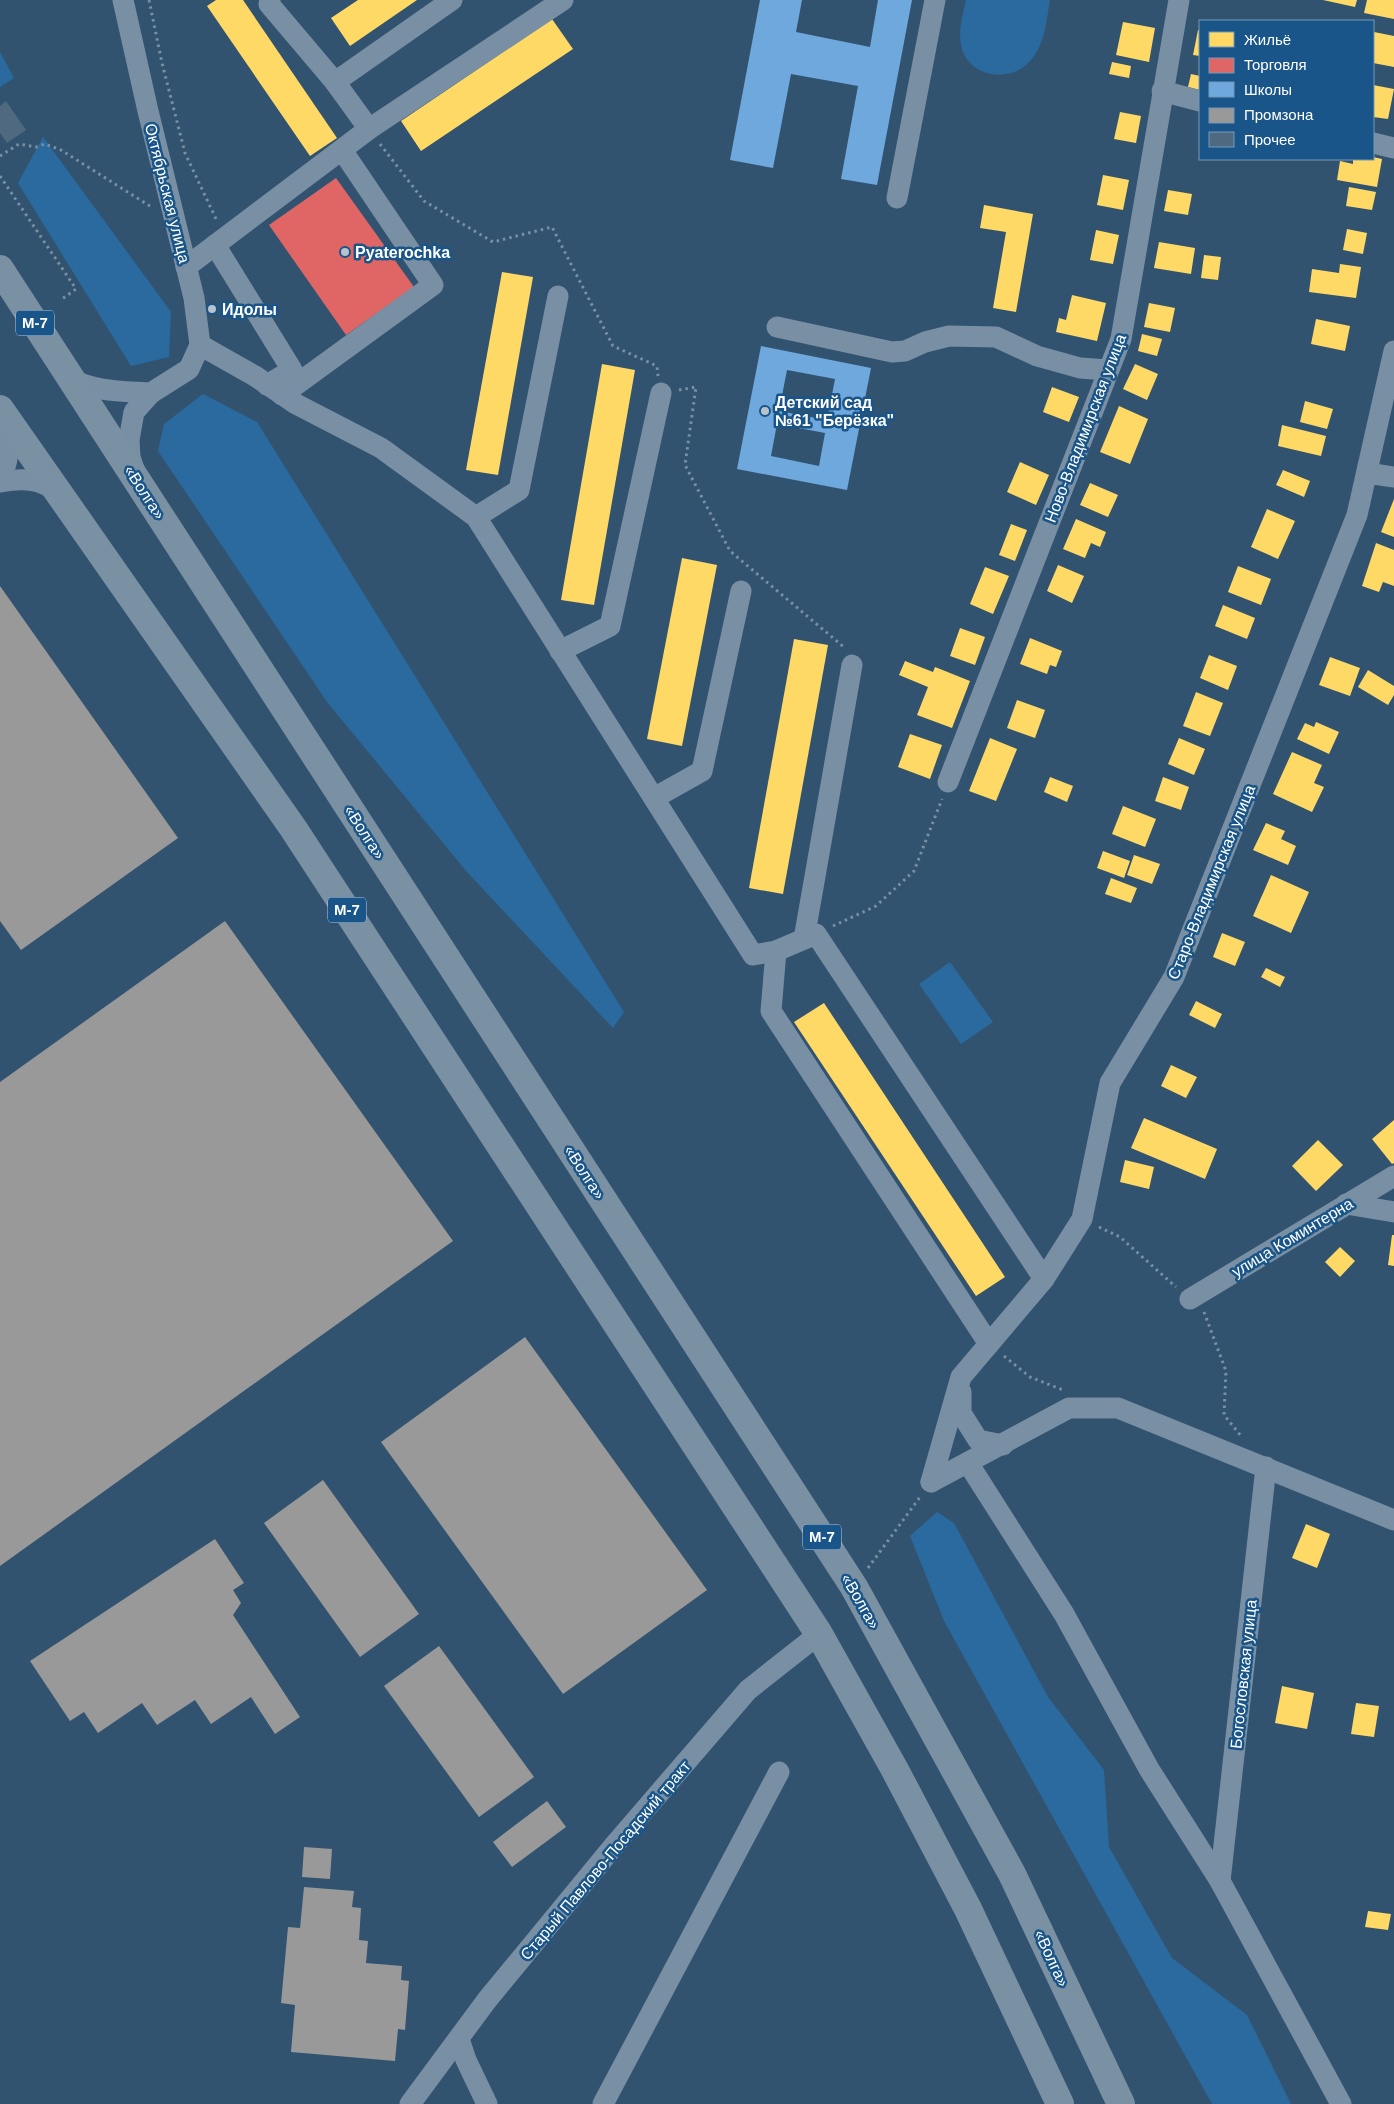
<svg xmlns="http://www.w3.org/2000/svg" width="1394" height="2104" viewBox="0 0 1394 2104" font-family="Helvetica,sans-serif">
  <rect width="100%" height="100%" fill="#32536f"/>
  <g fill="#2a6a9e">
    <path d="M 966,0 L 1050,0 C 1046,22 1045,48 1027,64 C 1006,84 966,75 961,45 C 958,30 963,15 966,0 Z"/>
    <polygon points="0,52 14,78 0,87"/>
    <polygon points="43,137 171,312 169,357 131,366 18,183"/>
    <polygon points="203,394 257,422 624,1012 613,1028 467,872 327,702 158,451 164,424"/>
    <polygon points="950,962 993,1022 961,1044 919,984"/>
    <polygon points="937,1512 954,1523 1048,1697 1104,1770 1109,1847 1172,1958 1247,2015 1291,2104 1212,2104 944,1621 910,1536"/>
  </g>
  <g fill="#ffd966">
    <polygon points="216,0 243,0 337,138 310,156 207,6"/>
    <polygon points="358,0 417,0 350,46 331,18"/>
    <polygon points="1323,0 1357,0 1355,7"/>
    <polygon points="1367,0 1394,0 1394,19 1364,13"/>
    <polygon points="552,19 573,49 421,151 401,121"/>
    <polygon points="1123,22 1155,28 1149,62 1116,55"/>
    <polygon points="1198,30 1200,30 1200,56 1193,55"/>
    <polygon points="1374,32 1394,36 1394,67 1373,63"/>
    <polygon points="1112,62 1131,66 1129,78 1109,74"/>
    <polygon points="1191,74 1200,76 1200,90 1188,87"/>
    <polygon points="1373,85 1394,89 1388,119 1373,117"/>
    <polygon points="1120,112 1141,116 1136,143 1114,139"/>
    <polygon points="1373,157 1382,159 1377,187 1337,180 1340,161 1353,164 1353,159 1373,159"/>
    <polygon points="1103,175 1129,180 1123,210 1097,205"/>
    <polygon points="1349,187 1376,192 1372,210 1346,206"/>
    <polygon points="1168,190 1192,194 1188,215 1164,211"/>
    <polygon points="984,205 1033,214 1016,312 993,308 1006,232 980,228"/>
    <polygon points="1347,229 1367,233 1363,254 1343,250"/>
    <polygon points="1096,230 1119,235 1113,264 1090,260"/>
    <polygon points="1159,242 1195,248 1191,274 1154,268"/>
    <polygon points="1204,255 1221,257 1218,280 1201,278"/>
    <polygon points="1340,264 1361,267 1356,298 1309,292 1312,269 1339,273"/>
    <polygon points="502,272 533,277 498,475 466,470"/>
    <polygon points="1072,295 1106,303 1097,341 1056,332 1059,318 1066,320"/>
    <polygon points="1149,303 1175,308 1170,332 1144,327"/>
    <polygon points="1316,319 1350,326 1345,351 1311,344"/>
    <polygon points="1142,334 1162,339 1157,356 1138,351"/>
    <polygon points="602,364 635,370 594,605 561,600"/>
    <polygon points="1135,364 1158,374 1147,400 1123,389"/>
    <polygon points="1052,387 1079,397 1069,422 1043,412"/>
    <polygon points="1305,401 1333,409 1327,429 1300,422"/>
    <polygon points="1119,406 1148,419 1130,464 1100,452"/>
    <polygon points="1282,425 1326,436 1321,456 1278,446"/>
    <polygon points="1020,462 1049,475 1036,505 1007,492"/>
    <polygon points="1283,470 1310,481 1304,497 1276,485"/>
    <polygon points="1090,483 1118,495 1108,517 1080,505"/>
    <polygon points="1394,499 1394,537 1381,532"/>
    <polygon points="1267,509 1295,521 1278,559 1251,547"/>
    <polygon points="1076,519 1106,532 1100,547 1091,543 1085,558 1063,549"/>
    <polygon points="1011,524 1027,530 1015,561 999,555"/>
    <polygon points="1376,543 1394,550 1394,586 1383,582 1379,592 1362,586"/>
    <polygon points="682,558 717,565 682,746 647,739"/>
    <polygon points="1058,565 1084,576 1072,603 1047,591"/>
    <polygon points="1238,566 1271,579 1261,605 1228,592"/>
    <polygon points="985,567 1009,576 993,614 970,604"/>
    <polygon points="1223,605 1255,618 1247,639 1215,626"/>
    <polygon points="960,628 985,637 975,665 950,656"/>
    <polygon points="1030,638 1062,651 1056,667 1050,665 1047,674 1020,664"/>
    <polygon points="794,639 828,645 783,894 749,888"/>
    <polygon points="1209,655 1237,666 1228,690 1200,678"/>
    <polygon points="1330,657 1360,668 1350,696 1319,685"/>
    <polygon points="905,661 933,672 935,667 970,681 952,728 917,715 928,687 899,675"/>
    <polygon points="1368,670 1394,686 1394,695 1388,705 1358,687"/>
    <polygon points="1196,692 1223,703 1210,736 1183,726"/>
    <polygon points="1017,700 1045,710 1035,738 1007,728"/>
    <polygon points="1316,722 1339,732 1329,754 1297,739 1305,723 1314,727"/>
    <polygon points="910,734 942,745 930,779 898,767"/>
    <polygon points="990,738 1017,749 996,801 969,791"/>
    <polygon points="1179,738 1205,749 1194,775 1168,764"/>
    <polygon points="1292,752 1322,765 1314,783 1324,787 1312,812 1273,794"/>
    <polygon points="1050,777 1073,786 1067,802 1044,792"/>
    <polygon points="1163,777 1189,787 1181,810 1155,801"/>
    <polygon points="1123,806 1156,819 1145,847 1112,834"/>
    <polygon points="1266,823 1285,831 1281,839 1296,846 1288,865 1253,850"/>
    <polygon points="1103,851 1130,861 1124,878 1097,868"/>
    <polygon points="1134,855 1160,864 1152,884 1127,875"/>
    <polygon points="1271,875 1309,892 1291,933 1253,916"/>
    <polygon points="1111,878 1137,888 1131,903 1105,894"/>
    <polygon points="1222,933 1245,942 1235,966 1213,957"/>
    <polygon points="1266,968 1285,977 1280,987 1261,977"/>
    <polygon points="1196,1001 1222,1014 1215,1028 1189,1015"/>
    <polygon points="824,1003 1005,1277 976,1296 794,1022"/>
    <polygon points="1171,1065 1197,1077 1186,1098 1161,1086"/>
    <polygon points="1144,1118 1217,1149 1205,1179 1131,1148"/>
    <polygon points="1394,1120 1394,1163 1392,1164 1372,1139"/>
    <polygon points="1318,1140 1343,1165 1316,1191 1292,1166"/>
    <polygon points="1125,1160 1154,1167 1149,1189 1120,1182"/>
    <polygon points="1392,1235 1394,1235 1394,1266 1388,1265"/>
    <polygon points="1340,1247 1355,1261 1340,1277 1325,1262"/>
    <polygon points="1306,1524 1330,1534 1317,1568 1292,1558"/>
    <polygon points="1282,1686 1314,1693 1307,1729 1275,1723"/>
    <polygon points="1356,1703 1379,1706 1374,1737 1351,1734"/>
    <polygon points="1368,1911 1391,1914 1388,1930 1365,1927"/>
  </g>
  <polygon fill="#e06666" points="336,178 414,287 346,335 269,225"/>
  <g fill="#6fa8dc" fill-rule="evenodd">
    <polygon points="760,0 802,0 796,32 870,47 878,0 912,0 877,185 841,179 858,86 791,74 773,168 730,160"/>
    <path d="M 761,346 L 871,368 L 847,490 L 737,469 ZM 787,370 L 835,379 L 827,420 L 779,411 ZM 777,424 L 825,433 L 819,466 L 771,456 Z"/>
  </g>
  <g fill="#999">
    <polygon points="0,586 178,838 21,950 0,921"/>
    <polygon points="225,921 453,1241 0,1566 0,1082"/>
    <polygon points="525,1337 707,1590 563,1694 381,1442"/>
    <polygon points="323,1480 419,1614 360,1657 264,1523"/>
    <polygon points="215,1539 244,1583 233,1590 241,1603 233,1615 300,1717 275,1734 251,1697 211,1724 195,1700 157,1725 142,1703 98,1733 84,1712 70,1721 30,1661"/>
    <polygon points="439,1646 534,1777 479,1817 384,1686"/>
    <polygon points="547,1801 566,1827 512,1867 493,1842"/>
    <polygon points="304,1847 332,1849 330,1879 302,1877"/>
    <polygon points="304,1887 354,1891 352,1907 361,1908 359,1940 368,1941 366,1963 402,1966 401,1980 409,1981 405,2030 398,2029 395,2061 291,2052 295,2005 281,2003 288,1927 300,1928"/>
  </g>
  <polygon fill="#4f6980" points="6,101 26,130 7,143 0,133 0,106"/>
  <g fill="none" stroke-linecap="round" stroke-linejoin="round">
    <g stroke="#798fa4" stroke-width="3" stroke-dasharray="2.5 4" stroke-linecap="butt">
      <polyline points="149,0 162,63 185,153 217,221"/>
      <polyline points="380,144 424,201 493,242 552,227 613,346 657,366 658,376"/>
      <polyline points="0,156 19,144 36,147 45,144 61,150 153,208"/>
      <polyline points="0,176 76,289 62,299"/>
      <polyline points="679,390 696,387 685,465 730,551 845,648"/>
      <polyline points="833,926 876,906 914,871 942,799"/>
      <polyline points="1099,1227 1120,1237 1176,1287"/>
      <polyline points="1204,1312 1226,1371 1224,1415 1241,1436"/>
      <polyline points="1004,1356 1030,1377 1063,1390"/>
      <polyline points="868,1568 920,1497"/>
    </g>
    <g stroke="#798fa4" stroke-width="21">
      <polyline points="123,0 148,111 194,298 200,345 189,369 151,393 134,412 129,440 130,457 135,472"/>
      <polyline points="270,0 269,4 335,82 452,0"/>
      <polyline points="335,82 369,129 563,0"/>
      <polyline points="1162,91 1200,101"/>
      <polyline points="1373,143 1394,148"/>
      <polyline points="897,198 935,0"/>
      <polyline points="215,245 292,370 267,385"/>
      <polyline points="186,267 369,129"/>
      <polyline points="777,327 892,352 905,351 925,342 949,336 996,337 1037,356 1080,368 1108,370"/>
      <polyline points="200,345 255,376 296,404 381,448 476,517 753,955 776,951 816,934 1044,1279"/>
      <path d="M 69,378 C 95,392 122,391 151,393"/>
      <polyline points="282,395 433,285 342,150"/>
      <polyline points="1367,473 1394,477"/>
      <path d="M 0,477 C 12,460 7,437 6,418"/>
      <path d="M 0,482 C 22,478 41,478 58,493"/>
      <polyline points="476,517 519,490 558,296"/>
      <polyline points="560,651 610,626 661,393"/>
      <polyline points="948,782 1121,339 1179,0"/>
      <polyline points="654,798 702,771 741,591"/>
      <polyline points="804,939 852,665"/>
      <polyline points="776,951 771,1011 989,1344"/>
      <polyline points="1346,1204 1394,1212"/>
      <polyline points="1190,1299 1394,1176"/>
      <polyline points="961,1392 961,1413 978,1440 1003,1445"/>
      <polyline points="968,1463 1064,1614 1149,1769 1220,1881 1341,2104"/>
      <polyline points="931,1482 961,1377 1044,1279 1082,1219 1110,1083 1174,977 1357,515 1394,351"/>
      <polyline points="931,1482 1069,1408 1118,1408 1394,1520"/>
      <polyline points="1220,1881 1266,1467"/>
      <polyline points="459,2039 466,2060 487,2104"/>
      <polyline points="410,2104 487,2000 617,1842 748,1690 819,1634"/>
      <polyline points="603,2104 779,1772"/>
    </g>
    <g stroke="#7a90a3" stroke-width="28">
      <polyline points="0,269 854,1587 1012,1874 1121,2104"/>
      <polyline points="0,409 293,828 819,1634 895,1770 968,1909 1060,2104"/>
    </g>
  </g>
  <g fill="#b7c3cd" stroke="#195588" stroke-width="2">
    <circle cx="345" cy="252" r="5"/>
    <circle cx="212" cy="309" r="5"/>
    <circle cx="765" cy="411" r="5"/>
  </g>
  <g text-anchor="middle" stroke-width="5" stroke-linejoin="round" paint-order="stroke">
    <g fill="#195588" stroke="#baccdb" stroke-width="1">
      <rect x="16" y="310.5" width="38" height="25" rx="4"/>
      <rect x="328" y="897.5" width="38" height="25" rx="4"/>
      <rect x="803" y="1524.5" width="38" height="25" rx="4"/>
    </g>
    <g font-size="15" font-weight="bold" fill="#fff">
      <text x="35" y="328">М-7</text>
      <text x="347" y="915">М-7</text>
      <text x="822" y="1542">М-7</text>
    </g>
    <g font-size="16" fill="#fff" stroke="#195588">
      <text transform="translate(168 193) rotate(76)" y="6">Октябрьская улица</text>
      <text transform="translate(1085 428) rotate(-69)" y="6">Ново-Владимирская улица</text>
      <text transform="translate(145 492) rotate(57)" y="6">«Волга»</text>
      <text transform="translate(365 832) rotate(57)" y="6">«Волга»</text>
      <text transform="translate(1211 882) rotate(-68)" y="6">Старо-Владимирская улица</text>
      <text transform="translate(585 1172) rotate(57)" y="6">«Волга»</text>
      <text transform="translate(1292 1237) rotate(-31)" y="6">улица Коминтерна</text>
      <text transform="translate(861 1601) rotate(60)" y="6">«Волга»</text>
      <text transform="translate(1243 1674) rotate(-84)" y="6">Богословская улица</text>
      <text transform="translate(605 1860) rotate(-50)" y="6">Старый Павлово-Посадский тракт</text>
      <text transform="translate(1052 1958) rotate(65)" y="6">«Волга»</text>
    </g>
    <g font-size="16" font-weight="bold" fill="#fff" stroke="#195588" text-anchor="start">
      <text x="355" y="258">Pyaterochka</text>
      <text x="222" y="315">Идолы</text>
      <text x="775" y="408">Детский сад<tspan x="775" dy="18">№61 "Берёзка"</tspan></text>
    </g>
  </g>
  <rect x="1199" y="20" width="175" height="140" fill="#195588" stroke="#7599b8"/>
  <rect x="1209" y="32" width="25" height="15" fill="#ffd966" stroke="#7599b8"/>
  <text x="1244" y="45" font-size="15" fill="#ffffff">Жильё</text>
  <rect x="1209" y="58" width="25" height="15" fill="#e06666" stroke="#7599b8"/>
  <text x="1244" y="70" font-size="15" fill="#ffffff">Торговля</text>
  <rect x="1209" y="82" width="25" height="15" fill="#6fa8dc" stroke="#7599b8"/>
  <text x="1244" y="95" font-size="15" fill="#ffffff">Школы</text>
  <rect x="1209" y="108" width="25" height="15" fill="#999999" stroke="#7599b8"/>
  <text x="1244" y="120" font-size="15" fill="#ffffff">Промзона</text>
  <rect x="1209" y="132" width="25" height="15" fill="#4f6980" stroke="#7599b8"/>
  <text x="1244" y="145" font-size="15" fill="#ffffff">Прочее</text>
</svg>
